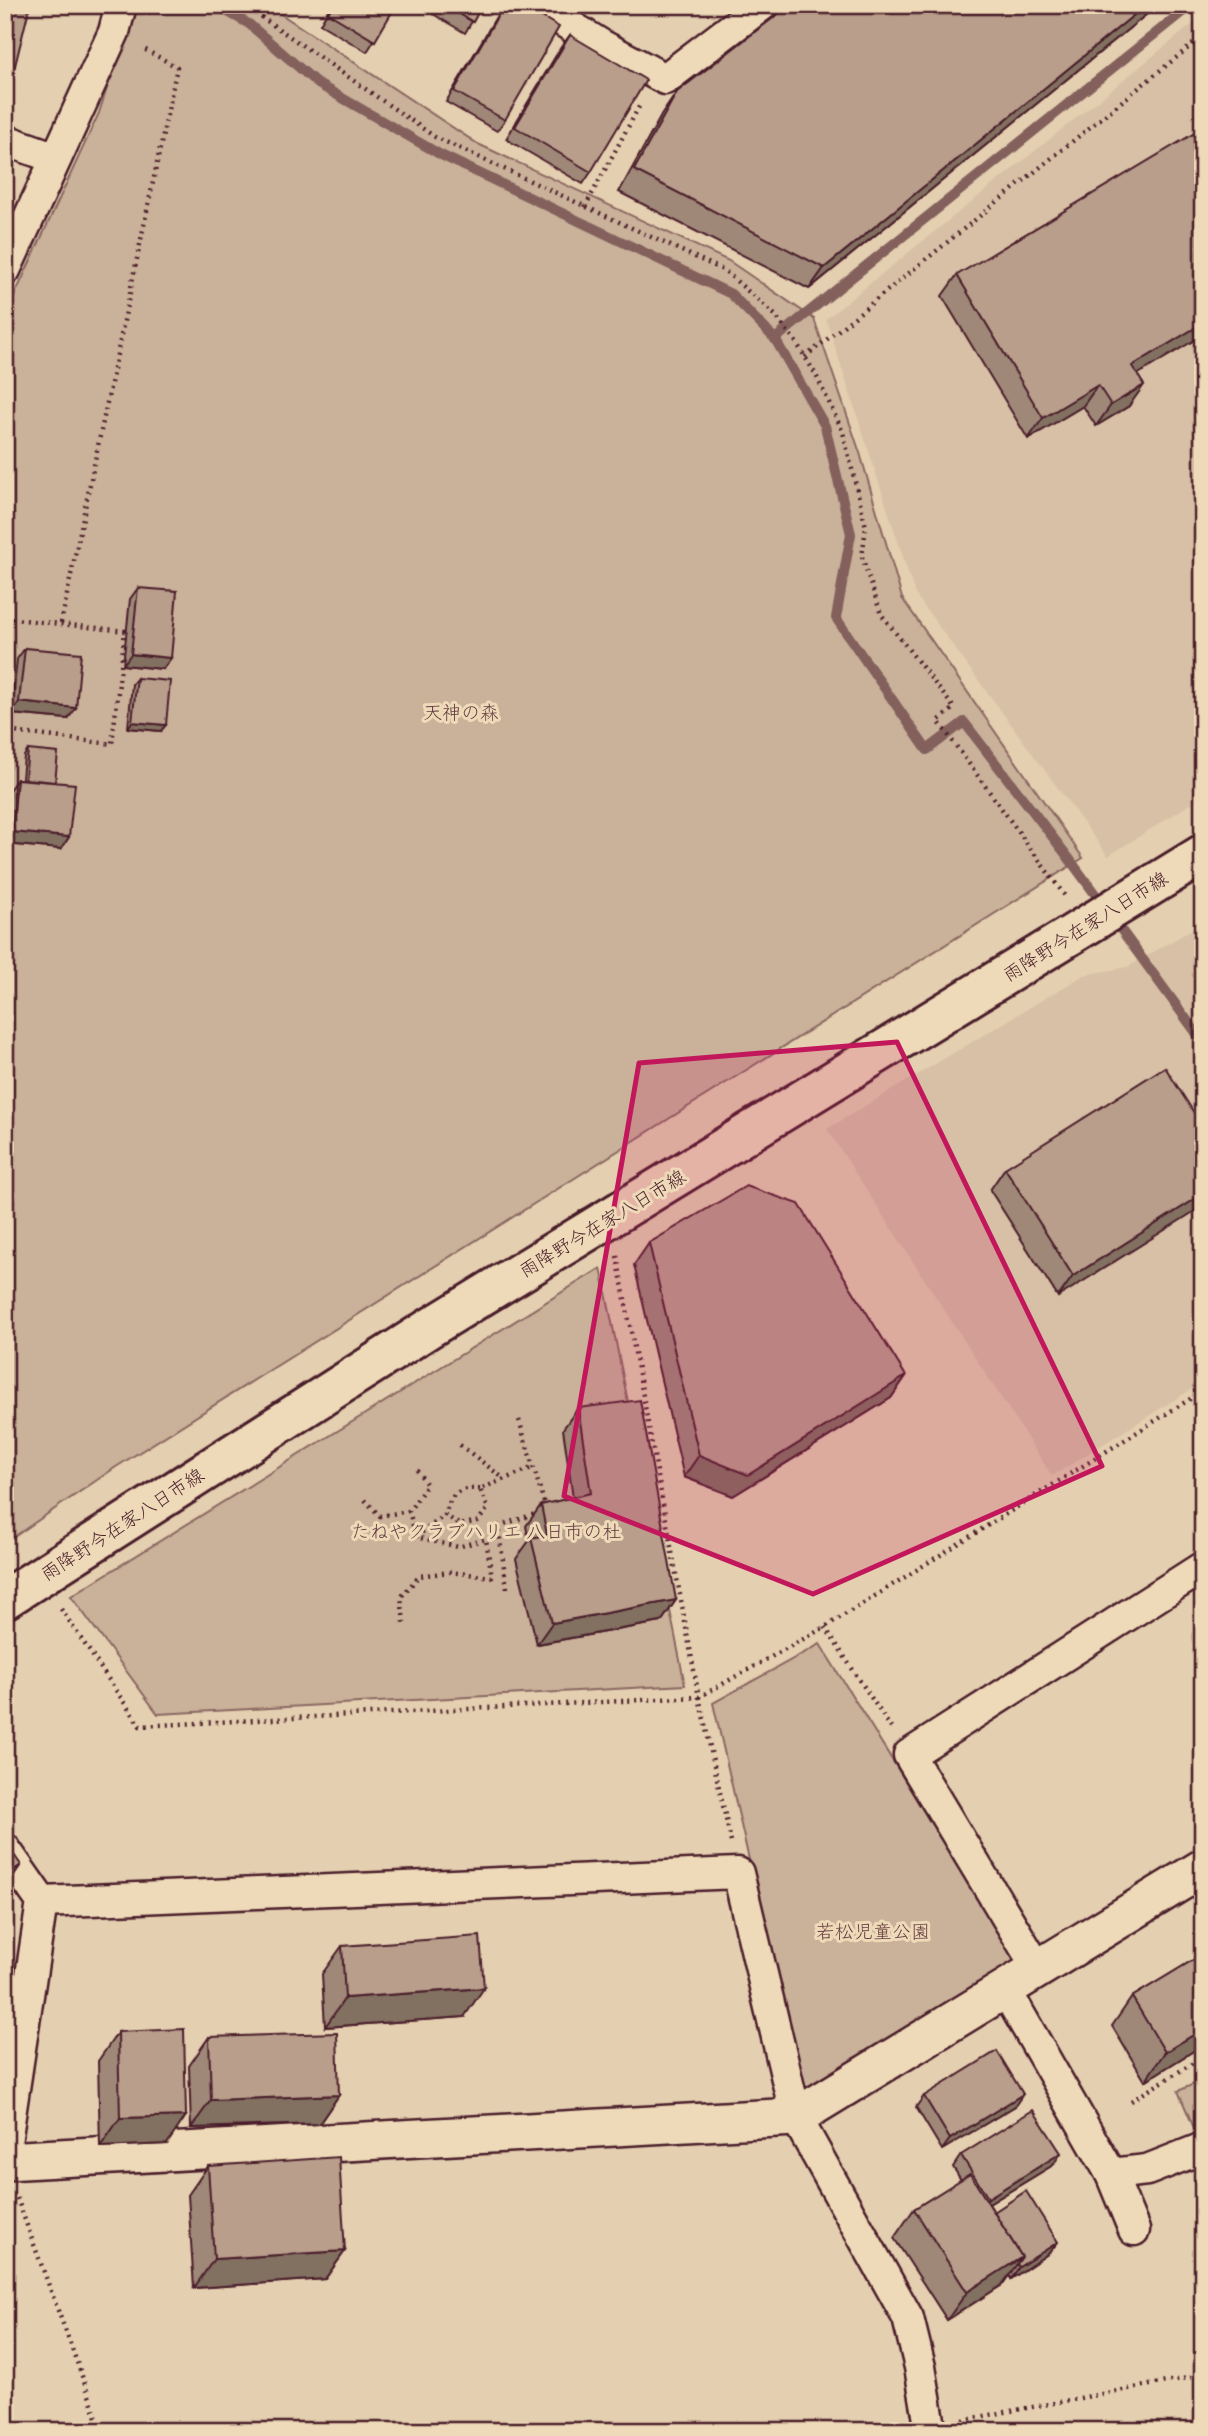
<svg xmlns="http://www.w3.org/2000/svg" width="1208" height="2436" viewBox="0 0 1208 2436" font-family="Delius,'Klee One',sans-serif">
  <rect width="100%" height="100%" fill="#e4cfb0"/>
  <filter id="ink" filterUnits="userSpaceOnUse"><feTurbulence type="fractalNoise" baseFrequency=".0143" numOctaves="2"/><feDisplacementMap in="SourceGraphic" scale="14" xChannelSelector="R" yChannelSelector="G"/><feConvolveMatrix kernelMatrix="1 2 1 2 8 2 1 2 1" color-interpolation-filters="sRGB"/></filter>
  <g filter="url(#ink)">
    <g fill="#d7c0a5">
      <polygon points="1203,16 1203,796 1108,856 915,594 826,319"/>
      <polygon points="1203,923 1203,1382 1052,1476 827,1129 1084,975 1128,967"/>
    </g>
    <g fill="#cab199" stroke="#8a6862" stroke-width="2">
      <polygon points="134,5 267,5 478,144 729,261 814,319 860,453 902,598 1083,858 116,1467 5,1543 5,316 99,113"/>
      <polygon points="601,1268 685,1685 158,1714 71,1596"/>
      <polygon points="820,1644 1021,1967 804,2099 713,1703"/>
      <polygon points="1203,2080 1203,2133 1197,2135 1178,2091"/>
    </g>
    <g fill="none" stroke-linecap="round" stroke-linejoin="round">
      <g stroke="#83605c" stroke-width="10">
        <polyline points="215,5 249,24 318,84 441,155 731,294 775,339 825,426 851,534 836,618 927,750 964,722 1068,857 1203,1042"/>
        <polyline points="775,339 1191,5"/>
      </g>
      <defs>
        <g id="minor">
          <polyline points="537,5 603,46 665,79 762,5"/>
          <polyline points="5,140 56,158"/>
          <polyline points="5,270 114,32 121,5"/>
          <polyline points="5,1849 42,1902 5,2149"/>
          <polyline points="42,1902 738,1873 796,2117 908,2318 920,2367 930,2426"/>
          <polyline points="1038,1969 909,1755 1203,1567"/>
          <polyline points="1005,1989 1111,2174 1147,2170 1203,2148"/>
          <polyline points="1111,2174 1134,2230"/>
        </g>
        <polyline id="tertiary" points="5,2161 796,2117 1203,1868"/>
        <polyline id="secondary" points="5,1599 428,1329 1203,854"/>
      </defs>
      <use href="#minor" stroke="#4a1f2b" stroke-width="35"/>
      <use href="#tertiary" stroke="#4a1f2b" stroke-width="42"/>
      <use href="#secondary" stroke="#4a1f2b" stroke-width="44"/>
      <g stroke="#4a1f2b" stroke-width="4.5" stroke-dasharray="2 5" stroke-linecap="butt">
        <polyline points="244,5 435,137 725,271 775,315 796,342 816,375 843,432 866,527 862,557 881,614 954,708 938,721 1065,896"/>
        <polyline points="585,207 641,103"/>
        <polyline points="805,357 1203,36"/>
        <polyline points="5,618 125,631 112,744 5,731"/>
        <polyline points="61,623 177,67 142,48"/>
        <polyline points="617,1256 699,1697 731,1842"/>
        <polyline points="519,1420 546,1509"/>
        <polyline points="460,1445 503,1478"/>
        <polyline points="417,1470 427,1485 409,1511 416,1537 445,1515"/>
        <path d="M 480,1489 C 457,1487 451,1494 445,1515 L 460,1525 L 478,1521 L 488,1508 L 480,1489 L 534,1467"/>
        <polyline points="365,1500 380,1516 409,1511"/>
        <polyline points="507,1588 498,1526 538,1513"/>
        <polyline points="61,1609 140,1726 699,1697 825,1627 1203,1391"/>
        <polyline points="404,1623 401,1597 419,1576 450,1572 492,1577 486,1539 458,1547 416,1537"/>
        <polyline points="825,1627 891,1728"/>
        <polyline points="1131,2101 1203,2057"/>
        <polyline points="17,2198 102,2431"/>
        <polyline points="963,2420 1203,2375"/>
      </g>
      <use href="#minor" stroke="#eedab8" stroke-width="30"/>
      <use href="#tertiary" stroke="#eedab8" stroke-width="37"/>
      <use href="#secondary" stroke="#eedab8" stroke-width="38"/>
    </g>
    <g fill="#9f8878" stroke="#4a1f2b" stroke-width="2">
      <polygon points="331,5 396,5 367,52 320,24"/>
      <polygon points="432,5 482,5 465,33 428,11"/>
      <polygon points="503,5 522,5 505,120 497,131 446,102"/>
      <polygon points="790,5 1158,5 809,289 619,192 662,114 677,92"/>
      <polygon points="570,35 591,172 583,184 506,139 561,47"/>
      <polygon points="957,275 1137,374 1129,406 1096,426 1083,406 1028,439 942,296"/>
      <polygon points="138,588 163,669 123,665 130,599"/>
      <polygon points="25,648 68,719 11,714 17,659"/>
      <polygon points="137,678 161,731 128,728 132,684"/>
      <polygon points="28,750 55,782 69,837 61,849 5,844 5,829 9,790 17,779 22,779 24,756"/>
      <polygon points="1203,1127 1058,1297 990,1190 1005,1168"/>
      <polygon points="649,1243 906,1376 891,1398 733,1496 684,1477 634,1265"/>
      <polygon points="578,1408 676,1600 661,1622 537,1644 516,1559 529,1541 526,1526 541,1505 573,1498 563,1429"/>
      <polygon points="342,1946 464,2017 325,2027 322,1974"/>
      <polygon points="1203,1954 1203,2045 1145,2081 1112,2026 1132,1997"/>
      <polygon points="118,2032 167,2144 100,2147 98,2061"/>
      <polygon points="209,2037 339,2095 319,2124 191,2128 189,2066"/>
      <polygon points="924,2096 1015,2106 942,2150 916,2107"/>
      <polygon points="961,2155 1053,2165 989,2204 994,2212 1049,2253 1011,2279 1009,2275 1002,2285 947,2320 894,2238 914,2209 961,2180 953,2167"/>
      <polygon points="208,2166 345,2251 325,2279 194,2288 188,2195"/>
    </g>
    <g fill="#826f61" stroke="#4a1f2b" stroke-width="2">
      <polygon points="1146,5 1158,5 809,289 824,268"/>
      <polygon points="5,85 10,86 5,93"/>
      <polygon points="1203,323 1203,335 1117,387 1132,366"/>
      <polygon points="1098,385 1083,406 1028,439 1043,418"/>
      <polygon points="1144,385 1129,406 1096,426 1111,405"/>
      <polygon points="131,654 171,658 163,669 123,665"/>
      <polygon points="19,702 76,708 68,719 11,714"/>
      <polygon points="132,722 166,725 161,731 128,728"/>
      <polygon points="12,832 69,837 61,849 5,844 5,842"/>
      <polygon points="1203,1194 1203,1206 1058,1297 1073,1276"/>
      <polygon points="906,1376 891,1398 733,1496 684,1477 699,1455"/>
      <polygon points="676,1600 661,1622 537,1644 552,1623"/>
      <polygon points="21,1865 5,1888 5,1876"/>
      <polygon points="484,1988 464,2017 325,2027 345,1998"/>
      <polygon points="1203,2029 1203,2045 1145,2081 1165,2052"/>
      <polygon points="1023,2094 1015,2106 942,2150 950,2139"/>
      <polygon points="339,2095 319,2124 191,2128 211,2100"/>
      <polygon points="186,2116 167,2144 100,2147 120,2118"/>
      <polygon points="1061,2153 1053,2165 979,2210 988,2198"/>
      <polygon points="1058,2242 1049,2253 1011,2279 1019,2267"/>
      <polygon points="345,2251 325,2279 194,2288 214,2259"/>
      <polygon points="1022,2257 1002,2285 947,2320 967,2292"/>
    </g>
    <g fill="#b99e8b" stroke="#4a1f2b" stroke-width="2">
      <polygon points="5,5 30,5 10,86 5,85"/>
      <polygon points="333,5 396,5 375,41 328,13"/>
      <polygon points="445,5 482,5 473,22"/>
      <polygon points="504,5 522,5 559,27 505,120 454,91"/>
      <polygon points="790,5 1146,5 824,268 634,170 677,92"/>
      <polygon points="570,35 646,80 591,172 515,127"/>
      <polygon points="1203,128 1203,323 1132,366 1144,385 1111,405 1098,385 1043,418 957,275"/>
      <polygon points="138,588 177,591 171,658 131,654"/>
      <polygon points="25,648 81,653 76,708 19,702"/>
      <polygon points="137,678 170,681 166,725 132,722"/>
      <polygon points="28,750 58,753 55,782 25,779"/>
      <polygon points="17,779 75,784 69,837 12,832"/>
      <polygon points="1165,1067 1203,1127 1203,1194 1073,1276 1005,1168"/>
      <polygon points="746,1186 799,1204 906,1376 748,1475 699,1455 649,1243"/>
      <polygon points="640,1400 676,1600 552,1623 531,1538 547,1535 541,1505 591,1493 578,1408"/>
      <polygon points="5,1842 21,1865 5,1876"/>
      <polygon points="480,1936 484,1988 345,1998 342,1946"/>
      <polygon points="1203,1954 1203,2029 1165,2052 1132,1997"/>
      <polygon points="184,2029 186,2116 120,2118 118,2032"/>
      <polygon points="337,2033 339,2095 211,2100 209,2037"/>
      <polygon points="997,2051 1023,2094 950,2139 924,2096"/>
      <polygon points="1033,2110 1061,2153 988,2198 961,2155"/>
      <polygon points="339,2157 345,2251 214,2259 208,2166"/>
      <polygon points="970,2174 1022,2257 967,2292 914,2209"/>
      <polygon points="1026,2191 1058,2242 1019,2267 1017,2264 1022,2257 994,2212"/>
    </g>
  </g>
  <path fill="#c2185b" fill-opacity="0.2" stroke="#c2185b" stroke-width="5" stroke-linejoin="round" d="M 897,1042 L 1102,1466 L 813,1594 L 564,1496 L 639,1063 Z"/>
  <g text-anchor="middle" stroke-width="6" stroke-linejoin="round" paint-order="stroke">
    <g font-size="19" fill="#643c41" stroke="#eedab8">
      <text x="461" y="719">天神の森</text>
      <text x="486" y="1538">たねやクラブハリエ 八日市の杜</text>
      <text x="873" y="1938">若松児童公園</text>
    </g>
    <g font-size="19" fill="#4a1f2b" stroke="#eedab8">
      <text transform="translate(1085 926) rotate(-32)" y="7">雨降野今在家八日市線</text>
      <text transform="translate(602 1223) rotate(-31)" y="7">雨降野今在家八日市線</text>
      <text transform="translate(122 1524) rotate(-33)" y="7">雨降野今在家八日市線</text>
    </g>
  </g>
  <rect width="1208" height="2436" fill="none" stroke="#eedab8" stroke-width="28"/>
  <rect x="14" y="14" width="1180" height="2408" fill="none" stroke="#4a1f2b" stroke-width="2.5" filter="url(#ink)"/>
</svg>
